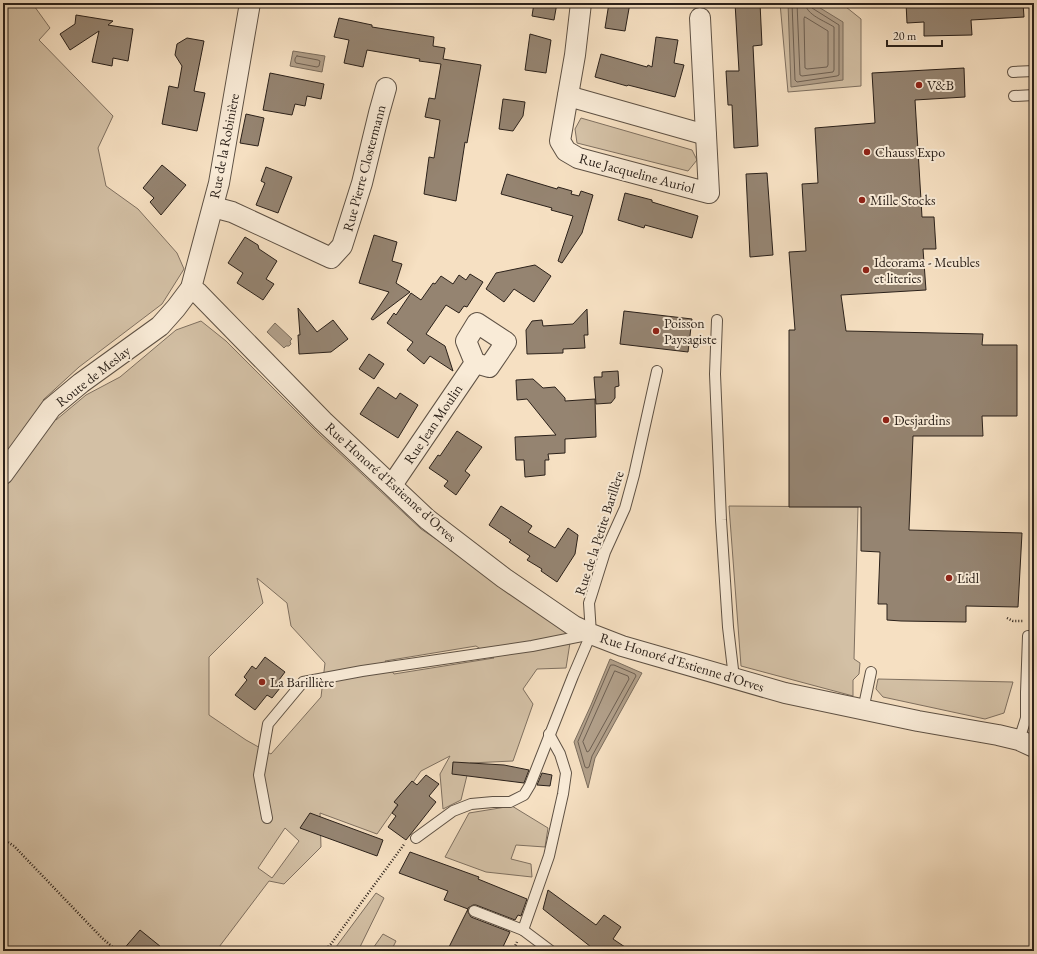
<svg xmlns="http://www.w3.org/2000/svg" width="1037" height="954" viewBox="0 0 1037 954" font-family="'EB Garamond',serif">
  <rect width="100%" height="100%" fill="#f6e0c2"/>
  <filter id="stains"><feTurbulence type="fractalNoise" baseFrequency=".005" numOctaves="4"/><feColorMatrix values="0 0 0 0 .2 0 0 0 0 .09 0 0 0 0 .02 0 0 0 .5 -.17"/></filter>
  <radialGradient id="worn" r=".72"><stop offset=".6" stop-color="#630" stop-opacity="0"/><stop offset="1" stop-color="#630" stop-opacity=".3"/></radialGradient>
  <g fill="#d3c0a5" stroke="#7f7060" fill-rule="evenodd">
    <path d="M 14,3 L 32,3 L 50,28 L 39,40 L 113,116 L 98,148 L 106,186 L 138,209 L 177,253 L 184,269 L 162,304 L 79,367 L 43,400 L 56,420 L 86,395 L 120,377 L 176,330 L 201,321 L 226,341 L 319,434 L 421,529 L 572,630 L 566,668 L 537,669 L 523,689 L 533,704 L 513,761 L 470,763 L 461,800 L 443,809 L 440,774 L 450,756 L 421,771 L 377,834 L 320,813 L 321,847 L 284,884 L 269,881 L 216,951 L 3,951 L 3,4 L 4,5 ZM 257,578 L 287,603 L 291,626 L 325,663 L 321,697 L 271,754 L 246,740 L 209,715 L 209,657 L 263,603 ZM 476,646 L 494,658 L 394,674 L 385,661 ZM 285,828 L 299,841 L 272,878 L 258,868 Z"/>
    <polygon points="780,3 841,3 861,19 861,86 788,92"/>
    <polygon points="581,118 692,150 697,160 688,171 577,143 575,129"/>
    <polygon points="729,506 858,507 854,659 860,663 859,674 853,680 853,696 741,666"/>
    <polygon points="878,679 1013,682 1004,713 985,719 883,697 876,689"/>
    <polygon points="512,806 548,828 545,847 516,845 511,859 531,864 532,877 486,872 445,857 469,813"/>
    <polygon points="376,893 384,898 358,951 333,951"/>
    <polygon points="383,934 396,941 391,951 371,951"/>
  </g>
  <g fill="#b19f89" stroke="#7b6d5d">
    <polygon points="788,3 812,3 843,22 843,80 791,87"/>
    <polygon points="293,51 325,56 322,72 290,66"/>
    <polygon points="275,323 292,339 290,341 291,344 289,346 286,346 284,348 267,332"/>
    <polygon points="610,659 642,673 595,758 588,788 574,742 591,705"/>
  </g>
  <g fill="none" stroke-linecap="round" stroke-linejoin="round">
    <g stroke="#6e6052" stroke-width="1">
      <polyline points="792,3 795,80 797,82 837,76 839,75 839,25 812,8 811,3"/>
      <path d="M 797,3 L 800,75 L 802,76 L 833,72 L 834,70 L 834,27 C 825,21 806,15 805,3"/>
      <polygon points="805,17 828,31 828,65 827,67 807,69 805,68 804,19"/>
      <path d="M 297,56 L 318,60 L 320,61 L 319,66 L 317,67 L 296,63 C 294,61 295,57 297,56 Z"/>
      <polygon points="611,665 614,665 635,674 636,676 592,756 589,767 587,768 585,767 578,742"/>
      <polygon points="615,671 628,676 629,679 589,751 587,752 583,742"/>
    </g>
  </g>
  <g fill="#958471" stroke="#2b211a">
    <polygon points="534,3 557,3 554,20 532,16"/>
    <polygon points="609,3 630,3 625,31 605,28"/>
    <polygon points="735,3 760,3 762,45 753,46 758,146 734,148 732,105 728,105 726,71 739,71"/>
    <polygon points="906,3 1023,3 1024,17 971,20 972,35 924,36 924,22 907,23"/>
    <polygon points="76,15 113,21 108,25 133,29 128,61 113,58 112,66 92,62 99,31 70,50 60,34 75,24"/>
    <polygon points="339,18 372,25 372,27 434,37 433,46 445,48 443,59 481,65 467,143 465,142 456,201 424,194 429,157 434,158 440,120 425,117 429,98 435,99 441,64 419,61 420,59 367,50 363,67 344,63 349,40 334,37"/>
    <polygon points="530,34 551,40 546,73 525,70"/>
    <polygon points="656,37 678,40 674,63 684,65 675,97 628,85 627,86 595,77 601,54 647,67 648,65 652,67"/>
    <polygon points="187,38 204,41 194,91 205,93 197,131 162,124 169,86 178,88 182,66 175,55 177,44"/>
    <polygon points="964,68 965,97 915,100 922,217 934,217 936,249 923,249 926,290 841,295 846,331 983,334 982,345 1017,345 1017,416 982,416 983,436 913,436 909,530 1022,533 1018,607 966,606 966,622 901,621 887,620 887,604 878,604 880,552 861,551 861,507 789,507 789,330 795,330 789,252 806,251 802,184 818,183 815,128 875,123 872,73"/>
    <polygon points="270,73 324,84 321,99 307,96 305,106 295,104 292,115 263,110"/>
    <polygon points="503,99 525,102 523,116 513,131 499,129"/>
    <polygon points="246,114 264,118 258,146 240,143"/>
    <polygon points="162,165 186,185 161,215 150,202 154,198 143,188"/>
    <polygon points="266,167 292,177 278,213 256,205 265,183 261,181"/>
    <polygon points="767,173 773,255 750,257 746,174"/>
    <polygon points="507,174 557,189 558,187 572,191 571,194 579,196 581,191 593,195 582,233 562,263 558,261 573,216 551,210 552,208 501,194"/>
    <polygon points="625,193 652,200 652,202 698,216 692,238 645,225 644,228 618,220"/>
    <polygon points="374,235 397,242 392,261 402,264 396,283 410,292 373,320 371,319 389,292 359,283"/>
    <polygon points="245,237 258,245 259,249 277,261 266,279 274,284 263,300 237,283 243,273 228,263"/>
    <polygon points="535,265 551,276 534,302 514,289 504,302 486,289 496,273"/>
    <polygon points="470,274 483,282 467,307 464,306 459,313 446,305 426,334 445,346 453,371 430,356 424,364 407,350 413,342 387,323 394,313 396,315 411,293 421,300 433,283 435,284 441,276 453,284 459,275 466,280"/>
    <polygon points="298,308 317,332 333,320 348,339 331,352 299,354 298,335 300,335"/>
    <polygon points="587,309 588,335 584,335 585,348 563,349 563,353 527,354 526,330 532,321 542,320 543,326 573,324"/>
    <polygon points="624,311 692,319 688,352 620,344"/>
    <polygon points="369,354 384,364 374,379 359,369"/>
    <polygon points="618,371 619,386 615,387 615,398 611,403 596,404 594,377 602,377 602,372"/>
    <polygon points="533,379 543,388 555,387 565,398 565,401 595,399 596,437 565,439 565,453 548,454 549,460 545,460 545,475 525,477 524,460 516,460 515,437 556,435 527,399 517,400 516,380"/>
    <polygon points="378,387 396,399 400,393 418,405 398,438 360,414"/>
    <polygon points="457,431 482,447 465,471 470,475 456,495 444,486 448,481 429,468 438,455 440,456"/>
    <polygon points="501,506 532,526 528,532 555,548 568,528 578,535 575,554 557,582 541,571 542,569 527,560 530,556 509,542 511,540 489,525"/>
    <polygon points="265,657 285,672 276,684 280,688 272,698 267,695 255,710 235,695 247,680 244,677 252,666 256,669"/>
    <polygon points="453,762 504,765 529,770 524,783 452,774"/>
    <polygon points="542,773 552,775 550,786 537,785"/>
    <polygon points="426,775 439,784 429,796 436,802 406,840 388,827 396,816 392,813 398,805 394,802 412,781 417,785"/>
    <polygon points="310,813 383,840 377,856 300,828"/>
    <polygon points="410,852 479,877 478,879 527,899 521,916 518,915 515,920 476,905 473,905 468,908 468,912 471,917 510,932 501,951 447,951 468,909 444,900 448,891 399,873"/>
    <polygon points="548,890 596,925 604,915 621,927 613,939 631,951 596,951 543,909"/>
    <polygon points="140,930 166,951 122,951"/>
  </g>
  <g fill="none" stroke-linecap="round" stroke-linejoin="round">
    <defs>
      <g id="service">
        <polyline points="1013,72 1034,71"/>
        <polyline points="1014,96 1034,95"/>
        <polyline points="717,320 715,374 721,520 728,627 734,678"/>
        <polyline points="1026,693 1028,636"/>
        <polyline points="863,710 871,672"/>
        <polyline points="549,734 560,754 566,773 563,794 549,856 523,930 551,951"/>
        <polyline points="1019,740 1026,718 1026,693 1034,694"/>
        <polyline points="267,818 259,775 268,724 303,682 362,671 532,646 587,635"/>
        <polyline points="416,838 453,811 471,804 493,802 510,802 524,795 530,785 573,676 591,634 589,603 605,552 625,508 634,475 657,371"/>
        <polyline points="474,911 523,930"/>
      </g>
      <g id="minor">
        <polyline points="581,3 575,55 560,141 566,151 578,158 709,193 700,18"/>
        <polyline points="568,96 706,135"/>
        <polyline points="213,207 232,212 331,258 342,246 362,183 379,113 386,88"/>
        <polyline points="191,288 198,293 323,421 427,519 504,578 574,626 591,634 622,646 785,693 918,721 998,735 1019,740 1034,747"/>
        <polyline points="3,474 51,408 81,383 160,326 176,308 191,288 219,183 250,3"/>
        <polyline points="392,485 475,363 489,367 506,342 477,323 466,341 475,363"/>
      </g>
    </defs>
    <use href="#service" stroke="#5e5144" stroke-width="12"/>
    <use href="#minor" stroke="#5e5144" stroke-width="22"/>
    <g stroke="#2b211a" stroke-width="2.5" stroke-dasharray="1 2" stroke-linecap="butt">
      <polyline points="1007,618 1013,621 1024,621"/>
      <polyline points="3,839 14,846 101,937 117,951"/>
      <polyline points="324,951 331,944 405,843"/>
      <polyline points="513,951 517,942"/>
    </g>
    <use href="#service" stroke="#f9ebd7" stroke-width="10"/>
    <use href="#minor" stroke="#f9ebd7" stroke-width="20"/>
  </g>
  <g fill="#8f2418" stroke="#f9ebd7" stroke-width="1.5">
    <circle cx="919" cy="85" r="4"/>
    <circle cx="867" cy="152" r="4"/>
    <circle cx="862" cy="200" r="4"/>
    <circle cx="866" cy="270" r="4"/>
    <circle cx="656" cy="331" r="4"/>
    <circle cx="886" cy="420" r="4"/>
    <circle cx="949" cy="578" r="4"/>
    <circle cx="262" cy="682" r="4"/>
  </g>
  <g text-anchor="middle" stroke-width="4" stroke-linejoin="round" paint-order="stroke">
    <g font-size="14" fill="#2b211a" stroke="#f9ebd7" text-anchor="start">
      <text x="927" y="90">V&amp;B</text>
      <text x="875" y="157">Chauss Expo</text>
      <text x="870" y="205">Mille Stocks</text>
      <text x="874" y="267">Ideorama - Meubles<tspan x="874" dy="16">et literies</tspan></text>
      <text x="664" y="328">Poisson<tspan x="664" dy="16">Paysagiste</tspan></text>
      <text x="894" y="425">Desjardins</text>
      <text x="957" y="583">Lidl</text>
      <text x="270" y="687">La Barillière</text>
    </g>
    <g font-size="14" fill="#2b211a" stroke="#f9ebd7">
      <text transform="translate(224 146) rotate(-79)" y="5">Rue de la Robinière</text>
      <text transform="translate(364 168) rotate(-75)" y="5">Rue Pierre Clostermann</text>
      <text transform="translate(637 173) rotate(15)" y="5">Rue Jacqueline Auriol</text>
      <text transform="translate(93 376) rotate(-38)" y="5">Route de Meslay</text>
      <text transform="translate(433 424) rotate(-56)" y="5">Rue Jean Moulin</text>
      <text transform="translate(391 482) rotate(42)" y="5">Rue Honoré d'Estienne d'Orves</text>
      <text transform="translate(599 533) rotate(-72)" y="5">Rue de la Petite Barillère</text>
      <text transform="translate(682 662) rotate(17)" y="5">Rue Honoré d'Estienne d'Orves</text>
    </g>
  </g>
  <rect width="1037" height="954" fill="none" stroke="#f6e0c2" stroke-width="16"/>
  <rect x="4" y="4" width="1029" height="946" fill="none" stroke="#2b211a" stroke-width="2"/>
  <rect x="8" y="8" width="1021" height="938" fill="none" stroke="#2b211a"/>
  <path d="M887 40v6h55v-6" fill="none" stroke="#2b211a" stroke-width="2"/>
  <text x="893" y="40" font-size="12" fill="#2b211a" stroke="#f9ebd7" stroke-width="3" paint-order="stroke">20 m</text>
  <rect width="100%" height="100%" filter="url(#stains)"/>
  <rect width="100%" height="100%" fill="url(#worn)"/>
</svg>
